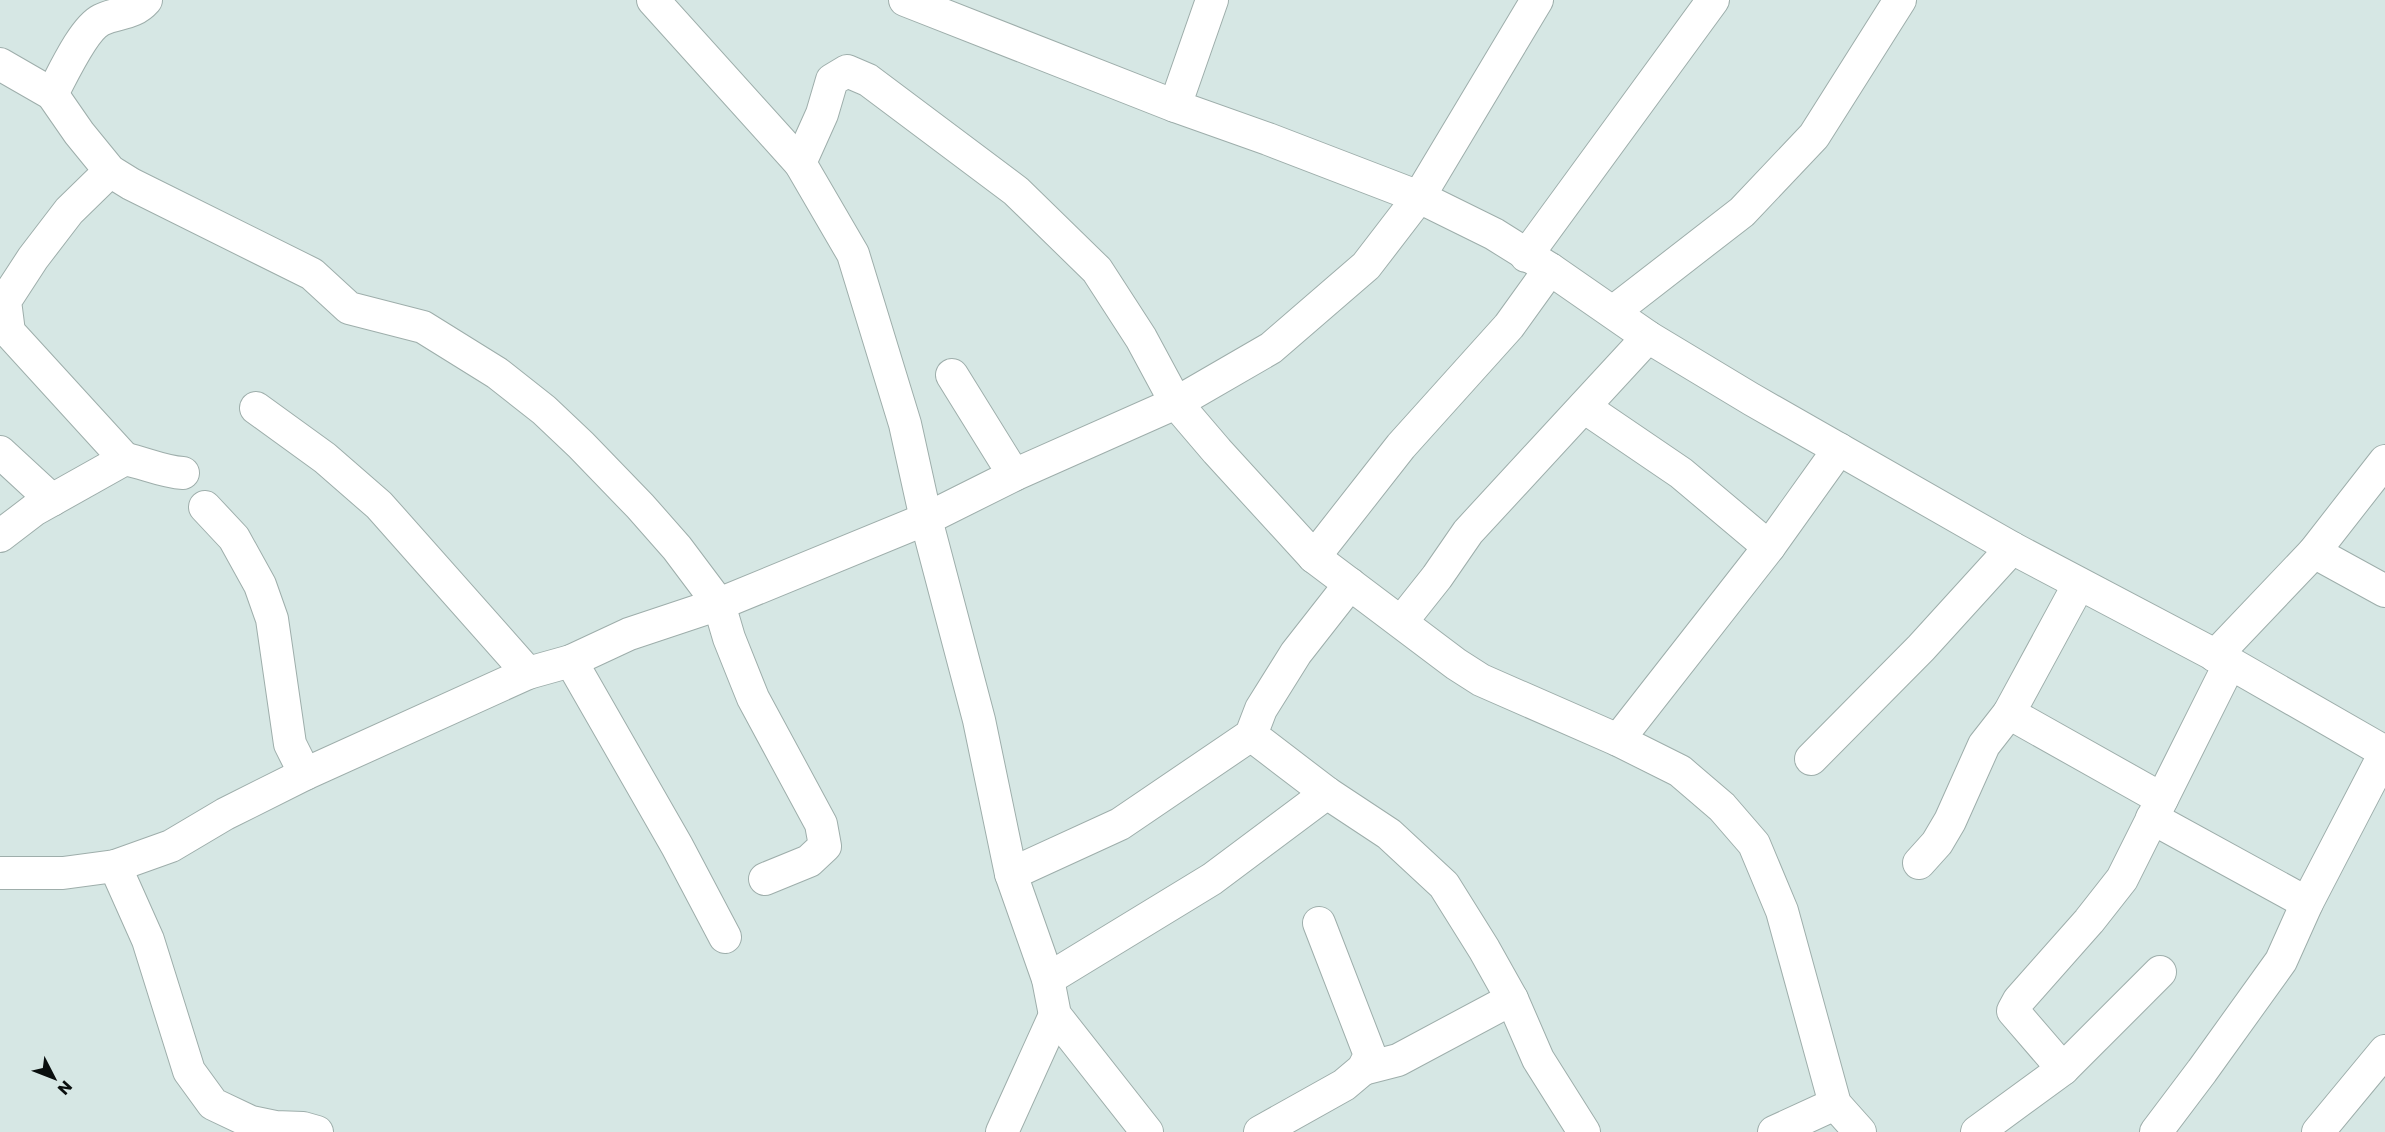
<svg xmlns="http://www.w3.org/2000/svg" width="2385" height="1132" viewBox="0 0 2385 1132" font-family="Poppins,sans-serif">
  <rect width="100%" height="100%" fill="#d6e7e4"/>
  <g fill="none" stroke-linecap="round" stroke-linejoin="round">
    <defs>
      <g id="minor">
        <polyline points="653,0 800,163 853,254 905,424 926,519 979,720 1011,874 1048,979 1055,1015 1147,1132"/>
        <polyline points="905,0 1175,106 1268,139 1419,197 1494,234 1550,269 1648,337 1751,399 2012,548 2230,663 2385,752"/>
        <polyline points="0,64 52,94 79,133 110,171 131,184 312,274 349,308 423,327 497,373 544,410 581,445 640,506 677,548 719,604 729,638 753,698 821,824 825,846 809,861 765,879"/>
        <path d="M 52,94 C 62,76 83,29 101,20 C 117,12 133,15 146,0"/>
        <polyline points="1175,106 1212,0"/>
        <polyline points="800,163 822,114 832,80 847,71 868,80 1016,191 1097,270 1141,338 1176,403 1271,348 1366,266 1419,197 1537,0"/>
        <polyline points="110,171 69,211 33,258 5,301 9,332 125,459"/>
        <polyline points="1526,256 1713,0"/>
        <polyline points="1613,312 1742,212 1814,136 1900,0"/>
        <polyline points="952,375 1014,475"/>
        <polyline points="1584,407 1681,473 1769,547"/>
        <polyline points="256,408 325,458 379,505 528,673"/>
        <polyline points="0,452 52,500"/>
        <polyline points="205,507 234,538 260,585 272,619 290,744 305,774"/>
        <path d="M 0,536 L 34,510 L 125,459 C 145,463 163,472 183,473"/>
        <polyline points="2314,552 2385,591"/>
        <polyline points="1314,557 1456,664 1481,680 1618,740 1680,771 1722,807 1754,844 1782,911 1835,1104 1860,1132"/>
        <polyline points="2079,584 2009,713 2162,799"/>
        <polyline points="1402,621 1437,577 1468,532 1648,337"/>
        <polyline points="2215,656 2314,552 2385,461"/>
        <polyline points="571,661 677,846 725,937"/>
        <polyline points="1251,735 1327,793 1389,834 1444,885 1484,949 1512,999 1538,1059 1584,1132"/>
        <polyline points="1618,740 1769,547 1839,449"/>
        <polyline points="1811,759 1921,648 2012,548"/>
        <polyline points="2152,818 2307,903"/>
        <polyline points="1919,863 1937,843 1950,821 1984,745 2009,713"/>
        <polyline points="115,866 148,940 189,1071 213,1104 251,1122 275,1127 303,1128 317,1132"/>
        <polyline points="0,873 63,873 115,866 171,846 225,814 305,774 528,673 571,661 629,634 719,604 926,519 1014,475 1176,403 1217,451 1314,557 1401,446 1509,326 1550,269"/>
        <polyline points="1011,874 1120,824 1251,735 1261,709 1296,653 1350,584"/>
        <polyline points="1048,979 1212,879 1327,793"/>
        <polyline points="1363,1069 1398,1060 1512,999"/>
        <polyline points="2063,1069 2160,972"/>
        <polyline points="1002,1132 1055,1015"/>
        <polyline points="1260,1132 1344,1085 1363,1069 1370,1055 1319,923"/>
        <polyline points="1774,1132 1835,1104"/>
        <polyline points="1977,1132 2063,1069 2013,1011 2019,1000 2089,921 2122,879 2230,663"/>
        <polyline points="2156,1132 2202,1071 2281,961 2307,903 2385,753"/>
        <polyline points="2318,1132 2385,1051"/>
      </g>
    </defs>
    <use href="#minor" stroke="#9eaeab" stroke-width="34"/>
    <use href="#minor" stroke="#fff" stroke-width="32"/>
  </g>
  <g transform="translate(54 1078) rotate(132)" stroke="#d6e7e4" stroke-width="4.5" paint-order="stroke">
  <path d="M0-4.5L10 22L0 15L-10 22Z" fill="#0a0f0e"/>
  <text y="-9" font-size="16" font-weight="bold" text-anchor="middle" fill="#0a0f0e">N</text>
  </g>
</svg>
